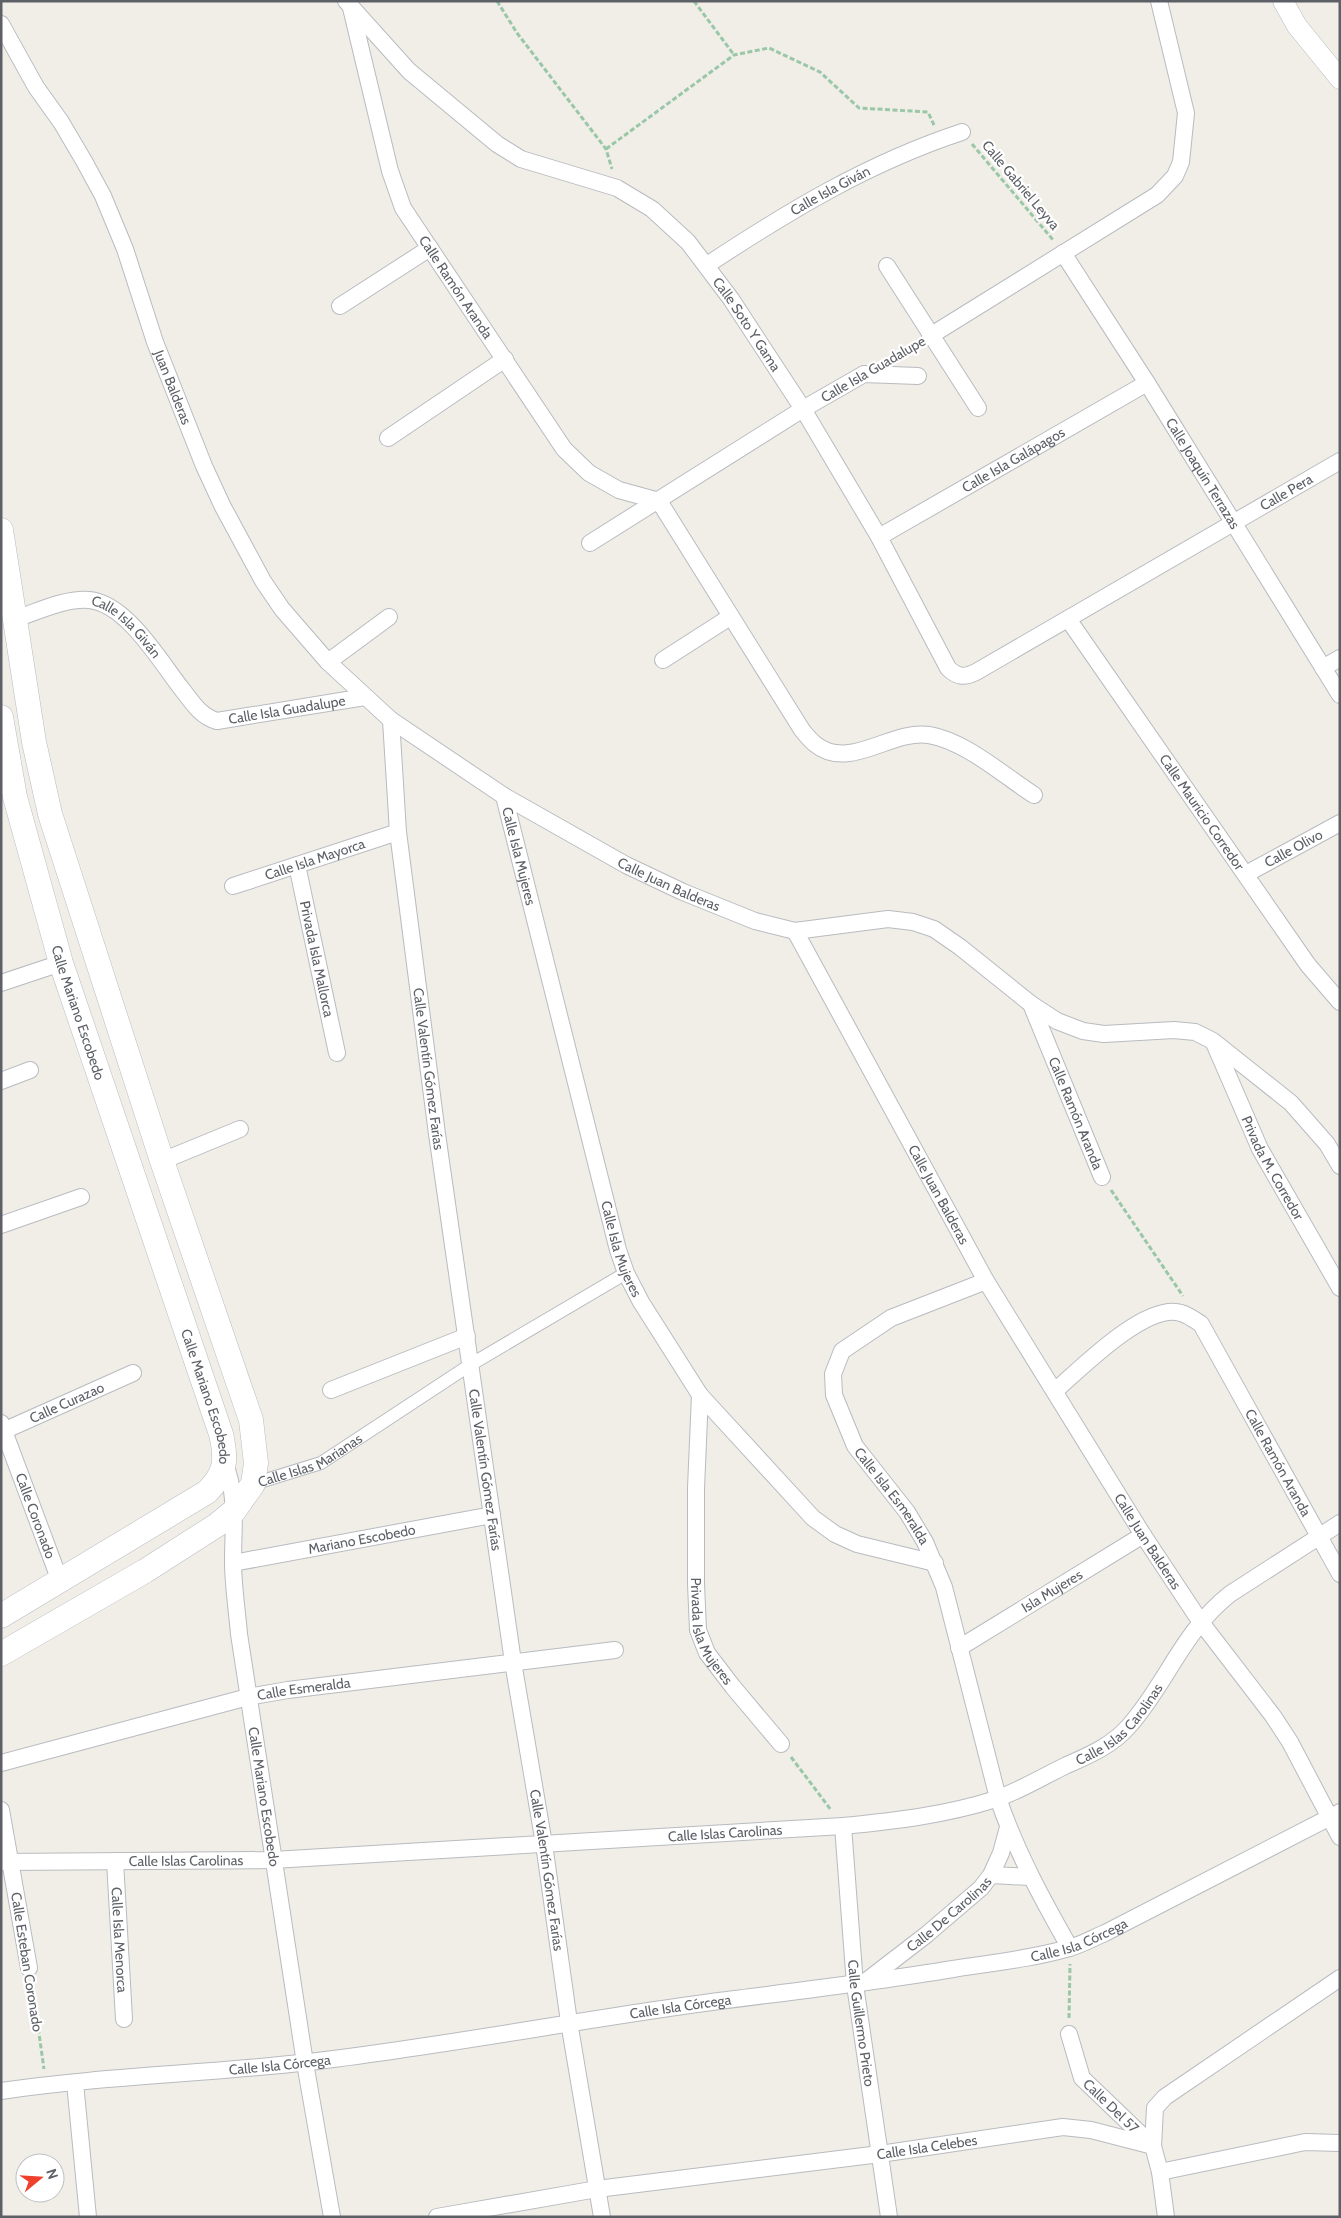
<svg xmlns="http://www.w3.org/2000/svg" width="1341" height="2218" viewBox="0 0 1341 2218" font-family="Cabin,sans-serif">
  <rect width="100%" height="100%" fill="#f0eee6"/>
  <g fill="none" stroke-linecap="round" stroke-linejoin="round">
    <defs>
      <g id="pedestrian">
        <path id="s1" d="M 253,1484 L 321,1463 L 470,1365 L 626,1273"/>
      </g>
      <g id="minor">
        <path id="s2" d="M 346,1 L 409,71 L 497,144 L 521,159 L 617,188 L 652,209 L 688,242 L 731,299 L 803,409 L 879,537 L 948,668 C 957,677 964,678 976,672 L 1340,461"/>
        <path id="s3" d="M 351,8 L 390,171 L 403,208 L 564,449 L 589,473 L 619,490 L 659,501 L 802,730 C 806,735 810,740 815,744 C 849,772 891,729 929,735 C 965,741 1003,775 1034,795"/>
        <path id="s4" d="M 1,24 L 36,87 L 61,122 L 84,161 L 103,196 L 125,249 L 155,342 L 204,466 L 223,507 L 263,581 L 282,609 L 328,662 L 391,720 L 504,796 L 626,865 L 683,892 L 755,921 L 795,931 L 986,1281 L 1143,1535 L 1200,1621 L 1273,1716 L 1290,1742 L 1340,1837"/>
        <path id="s5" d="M 1063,253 L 1147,383 L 1340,695"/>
        <path id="s6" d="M 707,265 C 789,211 868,163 962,132"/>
        <polyline points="887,266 978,408"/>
        <polyline points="340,306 430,248"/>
        <polyline points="930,336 1157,195 1175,176 1181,162 1186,113 1159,1"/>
        <polyline points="388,438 505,359"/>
        <path id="s7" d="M 879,537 L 1147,383"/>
        <polyline points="590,543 803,409 864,374 918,376"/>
        <path id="s8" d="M 15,619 C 37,612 65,598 89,600 C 126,603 160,661 181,688 C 192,702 200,716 217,721 L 365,697"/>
        <path id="s9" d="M 1068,619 L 1308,965 L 1340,1002"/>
        <polyline points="663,660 730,617"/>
        <polyline points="328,662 389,617"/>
        <polyline points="1323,668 1340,658"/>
        <path id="s10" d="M 391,720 L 398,832 L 437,1134 L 513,1662 L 544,1844 L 569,2022 L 602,2217"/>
        <path id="s11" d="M 504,796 L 618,1250 L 626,1273 L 641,1302 L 700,1395 L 813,1518 L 835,1534 L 857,1544 L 935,1563"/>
        <path id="s12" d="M 297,865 L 337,1053"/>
        <path id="s13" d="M 1246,874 L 1340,823"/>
        <path id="s14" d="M 233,886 L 398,832"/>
        <polyline points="795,931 888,919 913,922 934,929 960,947 1031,1004 1057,1021 1083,1031 1104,1034 1174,1030 1195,1032 1213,1041 1291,1103 1327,1144 1340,1166"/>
        <polyline points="1,983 61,963"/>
        <path id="s15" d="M 1031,1004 L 1102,1177"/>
        <path id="s16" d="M 1214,1043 L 1260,1149 L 1340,1288"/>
        <polyline points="1,1081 30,1070"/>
        <polyline points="162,1161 240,1129"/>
        <polyline points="1,1225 81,1197"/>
        <path id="s17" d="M 986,1281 L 891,1318 L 842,1351 L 833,1374 L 834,1395 L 855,1446 L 907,1512 L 925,1542 L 944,1587 L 998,1798 C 1016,1851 1042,1899 1070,1948"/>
        <polyline points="331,1390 467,1336"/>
        <path id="s18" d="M 1055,1391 C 1080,1369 1146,1302 1181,1313 C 1188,1315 1195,1320 1201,1324 L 1340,1574"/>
        <path id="s19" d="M 700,1395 L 696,1488 L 696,1584 L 698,1630 L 707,1653 L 733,1687 L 781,1744"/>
        <path id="s20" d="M 1,1423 L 60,1581"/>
        <path id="s21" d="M 1,1432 L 133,1373"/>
        <path id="s22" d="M 224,1462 C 238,1495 233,1527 233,1561 C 233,1585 237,1610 239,1634 L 305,2063 L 332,2217"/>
        <path id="s23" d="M 233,1563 L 492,1515"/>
        <path id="s24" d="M 959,1648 L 1143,1535"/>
        <path id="s25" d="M 1,1763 L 248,1697 L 288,1690 L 615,1650"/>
        <polyline points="1,1810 29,1968"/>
        <path id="s26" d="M 843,1826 L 855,1985 L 889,2217"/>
        <path id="s27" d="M 115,1861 L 124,2019"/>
        <path id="s28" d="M 1,1862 L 273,1860 L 843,1826 C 895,1821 946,1815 996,1799 C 1019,1791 1042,1777 1065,1766 C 1087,1756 1112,1746 1129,1726 C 1167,1683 1182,1632 1230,1594 L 1340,1523"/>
        <polyline points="991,1875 1030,1877"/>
        <path id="s29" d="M 865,1982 L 926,1935 L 981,1888 L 991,1875 L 1001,1853 L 1008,1827"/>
        <path id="s30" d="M 1069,2034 L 1082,2078 L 1153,2146 L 1160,2172 L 1166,2217"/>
        <polyline points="75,2083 88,2217"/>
        <path id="s31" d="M 1,2091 C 103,2076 206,2074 309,2062 C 446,2046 582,2019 719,2001 C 797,1991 875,1982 953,1969 C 991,1963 1031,1959 1069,1948 C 1081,1945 1093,1938 1105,1933 L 1340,1812"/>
        <polyline points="1160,2172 1305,2142 1340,2143"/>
        <path id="s32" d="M 437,2217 L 597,2189 L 880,2154 L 1063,2127 L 1091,2130 L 1153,2146 L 1155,2108 L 1165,2097 L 1340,1978"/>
      </g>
      <polyline id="tertiary" points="1283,1 1297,26 1340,79"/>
      <g id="secondary">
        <polyline points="1,530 34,742 50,814 162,1161 251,1420 256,1463 253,1484 234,1511 217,1525 145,1571 1,1654"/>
        <path id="s33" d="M 1,717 L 15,797 L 61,963 L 221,1434 C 227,1460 226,1473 207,1492 L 1,1616"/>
      </g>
    </defs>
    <use href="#pedestrian" stroke="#b8bbc0" stroke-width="14"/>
    <use href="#minor" stroke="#b8bbc0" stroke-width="18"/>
    <use href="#tertiary" stroke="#b8bbc0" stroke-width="21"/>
    <use href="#secondary" stroke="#b9bcc2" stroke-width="25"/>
    <g stroke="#99c7a8" stroke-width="3" stroke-dasharray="5 2.5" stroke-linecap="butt">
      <polyline points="497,1 517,33 606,149 612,169"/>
      <polyline points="694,1 734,55"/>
      <polyline points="972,144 1054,241"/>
      <polyline points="606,149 734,55 769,48 820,72 859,108 928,112 934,125"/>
      <polyline points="892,357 917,343"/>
      <polyline points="1111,1190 1183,1296"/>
      <polyline points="791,1757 831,1810"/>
      <polyline points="32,1984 44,2069"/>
      <polyline points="1069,2018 1070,1964"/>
    </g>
    <use href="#pedestrian" stroke="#fff" stroke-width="12"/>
    <use href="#minor" stroke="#fff" stroke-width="16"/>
    <use href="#tertiary" stroke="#fff" stroke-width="20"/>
    <use href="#secondary" stroke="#fff" stroke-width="24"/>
  </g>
  <g text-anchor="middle" stroke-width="4.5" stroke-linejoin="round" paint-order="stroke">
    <g font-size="14" fill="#5d6167" stroke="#fff">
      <text transform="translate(1021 185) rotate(50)" y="5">Calle Gabriel Leyva</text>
      <text dy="5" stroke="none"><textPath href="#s6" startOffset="144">Calle Isla Giván</textPath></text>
      <text dy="5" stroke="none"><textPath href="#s3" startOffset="302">Calle Ramón Aranda</textPath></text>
      <text dy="5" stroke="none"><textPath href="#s2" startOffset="528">Calle Soto Y Gama</textPath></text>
      <text transform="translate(873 369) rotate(-30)" y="5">Calle Isla Guadalupe</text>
      <text dy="5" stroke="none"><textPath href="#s4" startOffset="404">Juan Balderas</textPath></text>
      <text dy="5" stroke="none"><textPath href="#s7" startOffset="155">Calle Isla Galápagos</textPath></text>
      <text dy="5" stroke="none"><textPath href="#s5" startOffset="261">Calle Joaquín Terrazas</textPath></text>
      <text dy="5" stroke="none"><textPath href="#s2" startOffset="1316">Calle Pera</textPath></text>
      <text dy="5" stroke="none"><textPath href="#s8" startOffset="124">Calle Isla Giván</textPath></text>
      <text dy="5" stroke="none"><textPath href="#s8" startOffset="328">Calle Isla Guadalupe</textPath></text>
      <text dy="5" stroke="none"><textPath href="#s9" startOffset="235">Calle Mauricio Corredor</textPath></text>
      <text dy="5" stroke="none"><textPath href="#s13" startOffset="54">Calle Olivo</textPath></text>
      <text dy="5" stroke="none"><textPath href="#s11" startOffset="62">Calle Isla Mujeres</textPath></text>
      <text dy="5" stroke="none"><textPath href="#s14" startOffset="86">Calle Isla Mayorca</textPath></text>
      <text dy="5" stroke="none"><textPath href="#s4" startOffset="1131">Calle Juan Balderas</textPath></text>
      <text dy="5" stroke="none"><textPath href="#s12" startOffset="96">Privada Isla Mallorca</textPath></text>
      <text dy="5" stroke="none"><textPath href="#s33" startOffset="306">Calle Mariano Escobedo</textPath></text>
      <text dy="5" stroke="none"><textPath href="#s10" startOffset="351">Calle Valentín Gómez Farías</textPath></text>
      <text dy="5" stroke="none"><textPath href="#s15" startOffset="118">Calle Ramón Aranda</textPath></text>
      <text dy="5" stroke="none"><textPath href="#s16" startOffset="138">Privada M. Corredor</textPath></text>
      <text dy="5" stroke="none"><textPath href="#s4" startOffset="1566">Calle Juan Balderas</textPath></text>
      <text dy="5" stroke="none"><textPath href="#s11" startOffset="468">Calle Isla Mujeres</textPath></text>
      <text dy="5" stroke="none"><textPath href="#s33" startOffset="711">Calle Mariano Escobedo</textPath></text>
      <text dy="5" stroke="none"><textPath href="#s21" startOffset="72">Calle Curazao</textPath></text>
      <text dy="5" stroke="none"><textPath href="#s1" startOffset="62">Calle Islas Marianas</textPath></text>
      <text dy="5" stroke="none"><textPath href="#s18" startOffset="334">Calle Ramón Aranda</textPath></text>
      <text dy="5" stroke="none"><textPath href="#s10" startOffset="756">Calle Valentín Gómez Farías</textPath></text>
      <text dy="5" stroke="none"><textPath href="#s17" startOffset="324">Calle Isla Esmeralda</textPath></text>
      <text dy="5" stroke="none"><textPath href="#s20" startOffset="99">Calle Coronado</textPath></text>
      <text dy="5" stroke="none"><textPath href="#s23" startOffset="131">Mariano Escobedo</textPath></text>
      <text dy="5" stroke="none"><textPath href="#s4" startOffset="1971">Calle Juan Balderas</textPath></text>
      <text dy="5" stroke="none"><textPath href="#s24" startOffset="109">Isla Mujeres</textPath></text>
      <text dy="5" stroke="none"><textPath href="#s19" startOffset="240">Privada Isla Mujeres</textPath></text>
      <text dy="5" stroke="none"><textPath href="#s25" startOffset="312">Calle Esmeralda</textPath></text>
      <text dy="5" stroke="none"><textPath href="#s28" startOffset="1145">Calle Islas Carolinas</textPath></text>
      <text dy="5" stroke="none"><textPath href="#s22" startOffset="338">Calle Mariano Escobedo</textPath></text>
      <text dy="5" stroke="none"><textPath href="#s28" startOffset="725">Calle Islas Carolinas</textPath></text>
      <text dy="5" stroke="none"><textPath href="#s28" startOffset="185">Calle Islas Carolinas</textPath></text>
      <text dy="5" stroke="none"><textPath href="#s10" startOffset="1161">Calle Valentín Gómez Farías</textPath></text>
      <text dy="5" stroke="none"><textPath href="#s29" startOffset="108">Calle De Carolinas</textPath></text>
      <text dy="5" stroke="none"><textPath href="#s31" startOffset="1090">Calle Isla Córcega</textPath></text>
      <text dy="5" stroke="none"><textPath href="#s27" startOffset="79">Calle Isla Menorca</textPath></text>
      <text transform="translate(27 1962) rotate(81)" y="5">Calle Esteban Coronado</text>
      <text dy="5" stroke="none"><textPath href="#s31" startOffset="685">Calle Isla Córcega</textPath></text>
      <text dy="5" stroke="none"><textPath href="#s26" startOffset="198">Calle Guillermo Prieto</textPath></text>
      <text dy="5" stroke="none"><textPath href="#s31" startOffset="280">Calle Isla Córcega</textPath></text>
      <text dy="5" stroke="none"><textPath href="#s30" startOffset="86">Calle Del 57</textPath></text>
      <text dy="5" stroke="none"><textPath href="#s32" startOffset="495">Calle Isla Celebes</textPath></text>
    </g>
  </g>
  <rect width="1341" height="2218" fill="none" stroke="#5d6167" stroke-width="5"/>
  <g transform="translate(40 2178) rotate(72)"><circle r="24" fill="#ffffff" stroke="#bec0c2"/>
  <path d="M0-4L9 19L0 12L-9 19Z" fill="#ef402d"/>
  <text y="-8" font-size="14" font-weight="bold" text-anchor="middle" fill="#5d6167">N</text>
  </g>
</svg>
